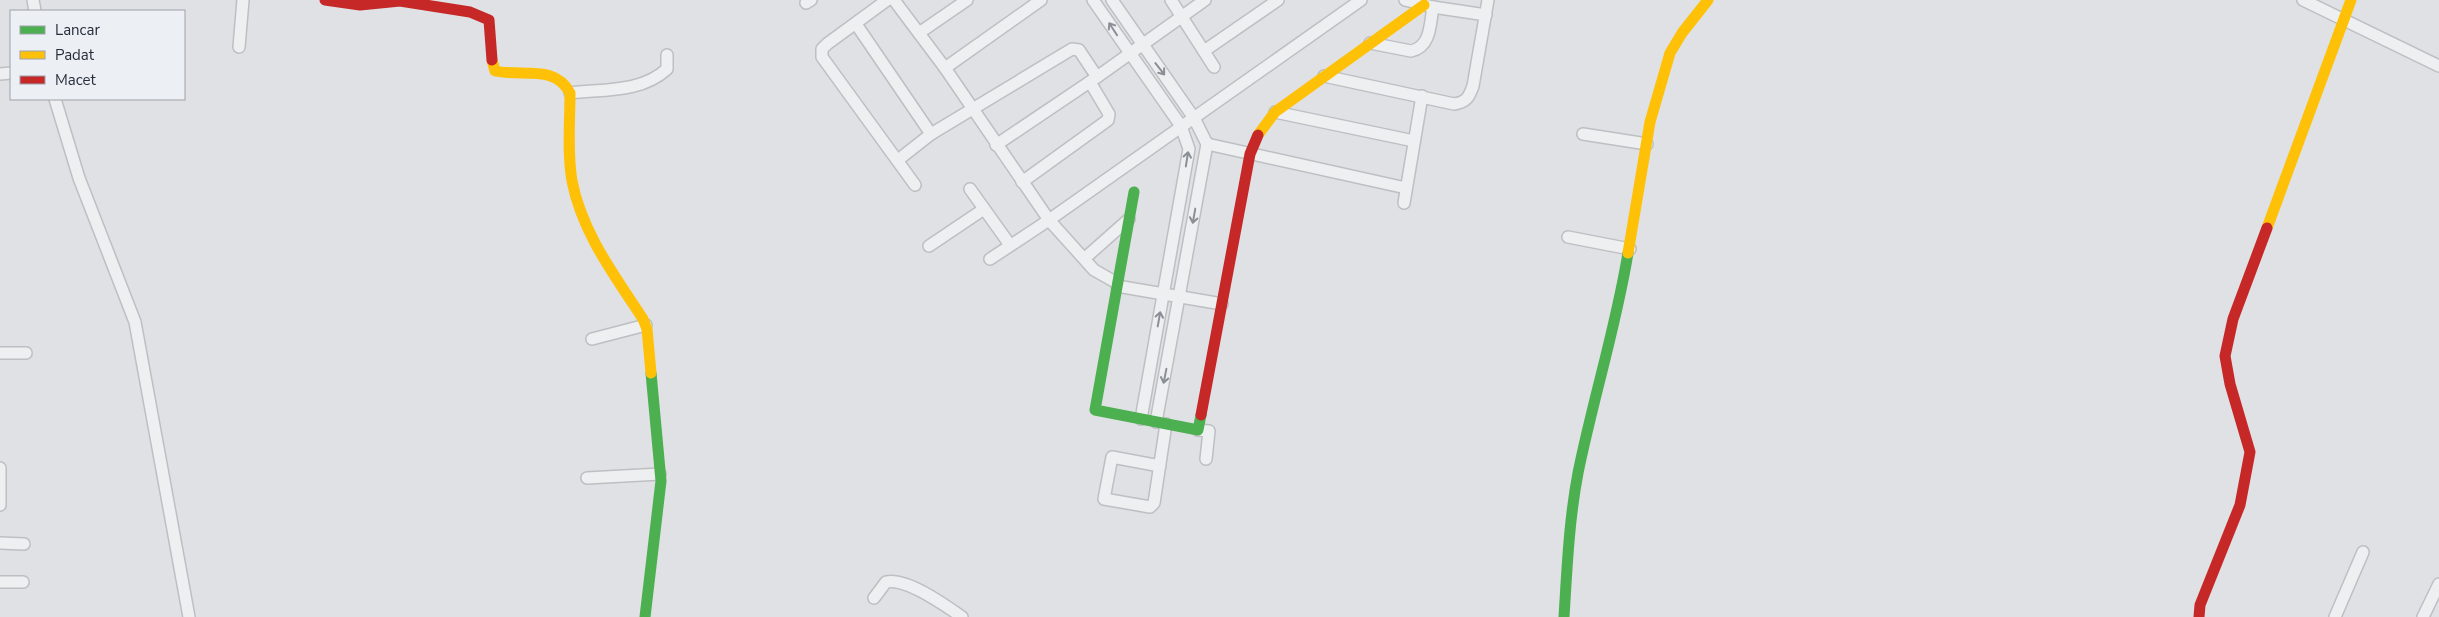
<svg xmlns="http://www.w3.org/2000/svg" width="2439" height="617" viewBox="0 0 2439 617" font-family="'Nunito Sans',sans-serif">
  <rect width="100%" height="100%" fill="#dfe1e4"/>
  <g fill="none" stroke-linecap="round" stroke-linejoin="round">
    <defs>
      <g id="street">
        <polyline points="33,0 35,11"/>
        <polyline points="887,0 827,44 822,49 822,57 915,185"/>
        <polyline points="894,0 945,68 1049,220 1361,0"/>
        <polyline points="1093,0 1181,126 1189,149 1141,419"/>
        <polyline points="1112,0 1194,118 1207,144 1156,422"/>
        <polyline points="1171,0 1214,67"/>
        <polyline points="1405,0 1433,7 1486,15"/>
        <polyline points="2303,0 2439,66"/>
        <polyline points="806,3 811,0"/>
        <polyline points="856,24 931,134"/>
        <polyline points="919,33 967,0"/>
        <path d="M 1370,43 L 1411,51 C 1431,47 1430,24 1433,7"/>
        <polyline points="239,47 243,0"/>
        <polyline points="1204,51 1278,0"/>
        <polyline points="945,68 1041,0"/>
        <polyline points="0,74 11,73"/>
        <path d="M 1324,76 L 1454,104 C 1467,102 1469,97 1473,86 L 1488,0"/>
        <path d="M 570,93 C 603,89 641,93 667,69 L 667,55"/>
        <polyline points="55,99 79,178 135,322 189,617"/>
        <polyline points="1275,112 1414,141"/>
        <polyline points="1583,134 1647,144"/>
        <polyline points="1207,144 1406,188"/>
        <polyline points="996,145 1097,77 1205,0"/>
        <polyline points="898,160 931,134 1072,49 1079,50 1097,77"/>
        <polyline points="1022,182 1108,120 1109,114 1090,82"/>
        <polyline points="970,189 1010,245"/>
        <polyline points="1404,203 1422,96"/>
        <polyline points="1568,237 1630,249"/>
        <polyline points="929,246 984,209"/>
        <polyline points="1085,258 1129,219"/>
        <polyline points="990,259 1049,220 1094,270 1117,283 1117,286 1222,304"/>
        <polyline points="592,339 646,325"/>
        <polyline points="0,353 26,353"/>
        <polyline points="1198,430 1209,431 1206,459"/>
        <polyline points="1160,466 1112,457 1104,499 1150,507 1154,503 1166,424"/>
        <polyline points="0,468 0,505"/>
        <polyline points="587,478 660,474"/>
        <polyline points="0,543 24,544"/>
        <polyline points="0,582 23,582"/>
        <path d="M 874,598 L 886,582 C 906,577 945,605 962,617"/>
        <polyline points="2335,617 2363,552"/>
        <polyline points="2423,617 2439,584"/>
      </g>
    </defs>
    <use href="#street" stroke="#bdbfc2" stroke-width="14"/>
    <use href="#street" stroke="#eeeff0" stroke-width="11"/>
    <g stroke="#4caf50" stroke-width="11">
      <polyline points="1134,192 1095,410 1198,430 1201,415"/>
      <polyline points="645,617 661,481 651,373"/>
      <path d="M 1564,617 C 1567,569 1569,520 1578,473 C 1593,399 1616,327 1628,253"/>
    </g>
    <g stroke="#ffc107" stroke-width="11">
      <path d="M 492,60 L 495,71 C 522,77 555,64 570,93 C 570,122 567,152 572,181 C 582,233 615,276 643,319 L 647,329 L 651,373"/>
      <polyline points="1258,135 1275,112 1424,5"/>
      <polyline points="2267,228 2351,0"/>
      <polyline points="1628,253 1650,122 1670,53 1682,33 1708,0"/>
    </g>
    <g stroke="#c62828" stroke-width="11">
      <polyline points="325,0 360,5 400,1 470,12 489,20 492,60"/>
      <polyline points="1201,415 1250,154 1258,135"/>
      <polyline points="2199,617 2200,605 2240,505 2250,452 2230,384 2225,356 2233,319 2267,228"/>
    </g>
  </g>
  <defs><path id="oneway-shaft" d="M-6 0H5M1.5-3L5.5 0L1.5 3" fill="none" stroke-width="1.6" stroke-linecap="round" stroke-linejoin="round" transform="scale(1.25)"/></defs>
  <g stroke="#8a8e96">
    <use href="#oneway-shaft" transform="translate(1113 29) rotate(-123)"/>
    <use href="#oneway-shaft" transform="translate(1160 69) rotate(52)"/>
    <use href="#oneway-shaft" transform="translate(1187 159) rotate(-81)"/>
    <use href="#oneway-shaft" transform="translate(1194 216) rotate(100)"/>
    <use href="#oneway-shaft" transform="translate(1159 319) rotate(-80)"/>
    <use href="#oneway-shaft" transform="translate(1165 376) rotate(101)"/>
  </g>
  <rect x="10" y="10" width="175" height="90" fill="#eceff4" stroke="#9da2aa"/>
  <rect x="20" y="26" width="25" height="8" fill="#4caf50" stroke="#9da2aa"/>
  <text x="55" y="35" font-size="15" fill="#272e3b">Lancar</text>
  <rect x="20" y="51" width="25" height="8" fill="#ffc107" stroke="#9da2aa"/>
  <text x="55" y="60" font-size="15" fill="#272e3b">Padat</text>
  <rect x="20" y="76" width="25" height="8" fill="#c62828" stroke="#9da2aa"/>
  <text x="55" y="85" font-size="15" fill="#272e3b">Macet</text>
</svg>
